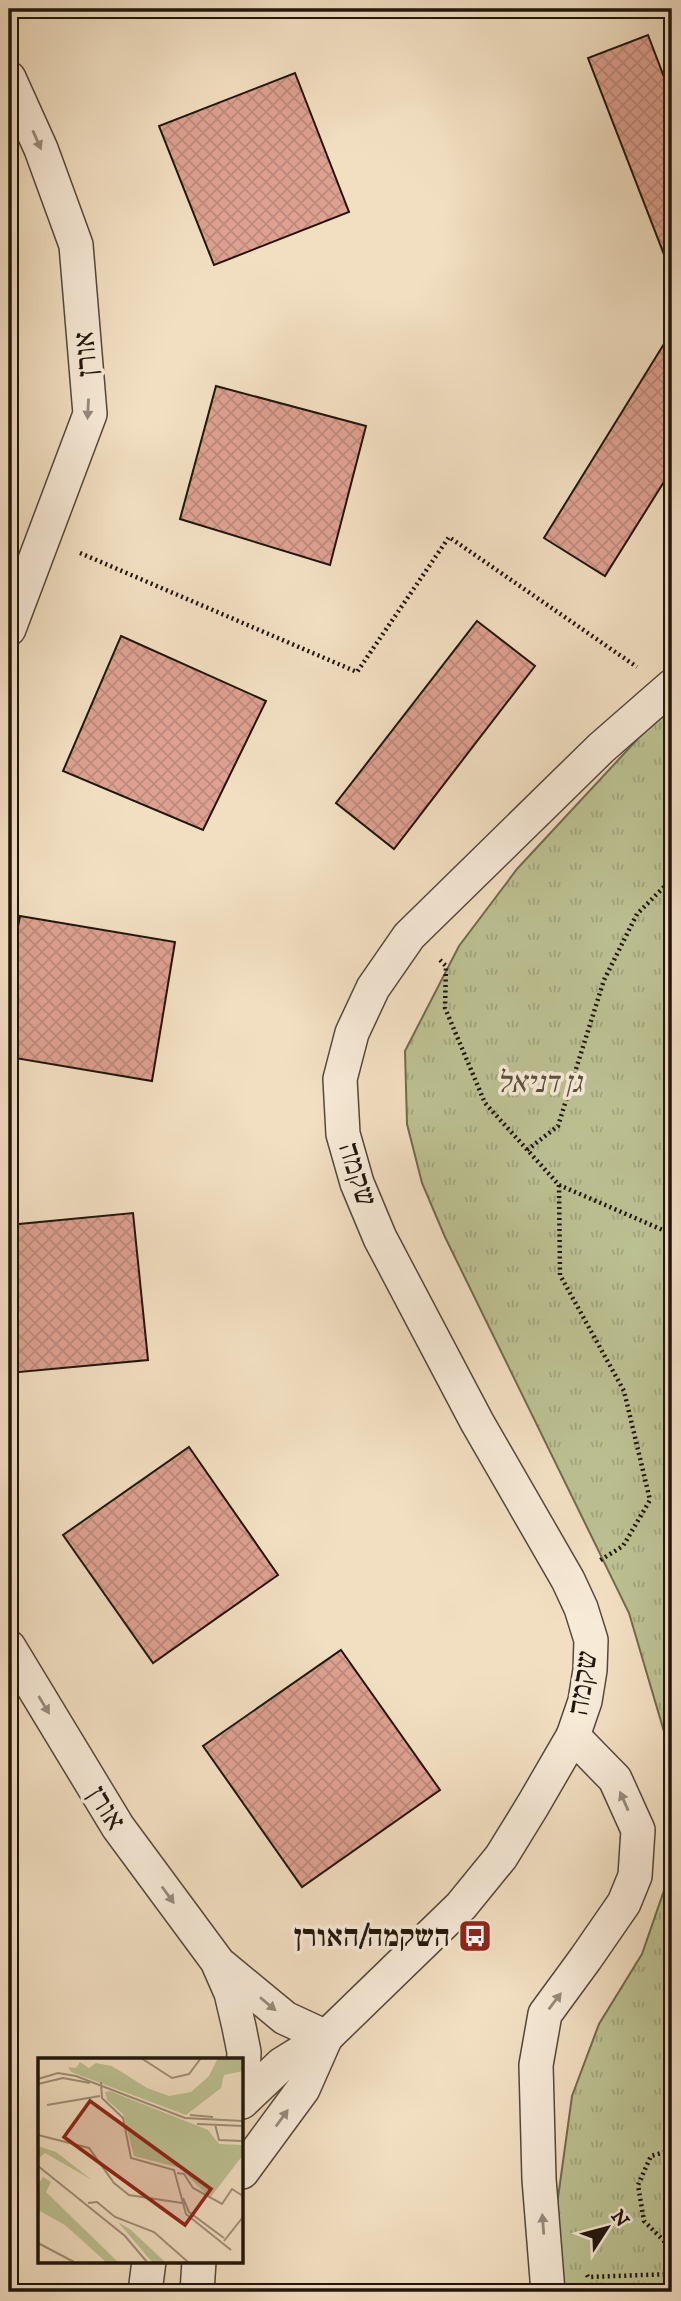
<svg xmlns="http://www.w3.org/2000/svg" width="681" height="2301" viewBox="0 0 681 2301" font-family="'IM FELL DW Pica','Frank Ruhl Libre',serif">
  <defs>
    <pattern id="park-tufts" width="24" height="20" patternUnits="userSpaceOnUse" patternTransform="scale(1.75)"><rect width="24" height="20" fill="#bcc192"/><path d="M3 7l-1-3M5 7V3M7 7l1-3M15 17l-1-3M17 17v-4M19 17l1-3" fill="none" stroke="#a1a57d"/></pattern>
    <pattern id="building-cross-hatch" width="8" height="8" patternUnits="userSpaceOnUse" patternTransform="scale(1.75)"><rect width="8" height="8" fill="#dea191"/><path d="M0 0l8 8M0 8l8-8" fill="none" stroke="#be8a7c"/></pattern>
  </defs>
  <rect width="100%" height="100%" fill="#f2dfc2"/>
  <filter id="stains"><feTurbulence type="fractalNoise" baseFrequency=".00286" numOctaves="4"/><feColorMatrix values="0 0 0 0 .2 0 0 0 0 .09 0 0 0 0 .02 0 0 0 .5 -.17"/></filter>
  <radialGradient id="worn" r=".72"><stop offset=".6" stop-color="#630" stop-opacity="0"/><stop offset="1" stop-color="#630" stop-opacity=".3"/></radialGradient>
  <polygon fill="url(#park-tufts)" stroke="#6e6c4f" stroke-width="2" points="672,702 672,2292 561,2292 557,2205 572,2096 599,2024 642,1954 670,1873 665,1735 629,1613 445,1237 422,1183 407,1124 405,1051 459,946 517,869"/>
  <g fill="url(#building-cross-hatch)" stroke="#20160c" stroke-width="2">
    <polygon points="648,35 672,98 672,270 670,270 588,58"/>
    <polygon points="295,73 349,212 214,265 159,126"/>
    <polygon points="672,331 672,469 605,576 544,538"/>
    <polygon points="216,386 366,426 330,565 180,519"/>
    <polygon points="477,621 535,666 394,849 336,803"/>
    <polygon points="121,636 266,701 203,830 63,771"/>
    <polygon points="20,916 175,942 152,1081 9,1057 9,973"/>
    <polygon points="133,1213 148,1360 9,1373 9,1225"/>
    <polygon points="189,1447 278,1575 153,1663 63,1535"/>
    <polygon points="341,1650 440,1790 302,1887 203,1746"/>
  </g>
  <g fill="none" stroke-linecap="round" stroke-linejoin="round">
    <defs>
      <g id="street">
        <polyline points="9,78 41,149 76,245 90,414 9,629"/>
        <polyline points="9,1647 118,1827 217,1961 231,1993 239,2027 244,2052 242,2100"/>
        <polyline points="222,1966 285,2018 326,2037"/>
        <polyline points="242,2102 282,2064 326,2037 461,1906 501,1857 533,1805 573,1736 585,1701 590,1670 591,1640 581,1608 568,1580 477,1422 380,1238 357,1183 343,1134 340,1079 352,1033 373,988 409,936 601,748 672,686"/>
        <polyline points="242,2172 303,2089 326,2037"/>
        <polyline points="145,2292 149,2261"/>
        <polyline points="197,2292 199,2261"/>
        <polyline points="548,2292 539,2179 536,2065 545,2014 586,1958 624,1903 635,1876 638,1830 615,1779 573,1736"/>
      </g>
    </defs>
    <use href="#street" stroke="#54483a" stroke-width="36"/>
    <g stroke="#20160c" stroke-width="4.5" stroke-dasharray="2 3.5" stroke-linecap="butt">
      <polyline points="80,553 357,672 449,537 637,667"/>
      <polyline points="440,960 446,966 445,1008 485,1103 559,1185 672,1234"/>
      <polyline points="527,1150 558,1126 604,980 637,914 672,879"/>
      <polyline points="559,1185 560,1275 624,1391 650,1500 623,1546 599,1561"/>
      <polyline points="667,2274 666,2243 644,2221 638,2185 651,2156 672,2150"/>
      <polyline points="587,2275 588,2277 672,2274"/>
    </g>
    <use href="#street" stroke="#f7ead7" stroke-width="33"/>
  </g>
  <defs><path id="oneway-solid" d="M-6-.8H1V-3.2L6.5 0L1 3.2V.8H-6Z" transform="scale(1.75)"/></defs>
  <g fill="#968b7c">
    <use href="#oneway-solid" transform="translate(37 140) rotate(66)"/>
    <use href="#oneway-solid" transform="translate(88 409) rotate(93)"/>
    <use href="#oneway-solid" transform="translate(44 1705) rotate(59)"/>
    <use href="#oneway-solid" transform="translate(624 1801) rotate(-114)"/>
    <use href="#oneway-solid" transform="translate(168 1895) rotate(54)"/>
    <use href="#oneway-solid" transform="translate(555 2001) rotate(-53)"/>
    <use href="#oneway-solid" transform="translate(268 2004) rotate(40)"/>
    <use href="#oneway-solid" transform="translate(282 2118) rotate(-54)"/>
    <use href="#oneway-solid" transform="translate(543 2224) rotate(-94)"/>
  </g>
  <defs>
    <symbol id="bus-square" viewBox="-11 -11 22 22"><rect x="-9" y="-9" width="18" height="18" rx="4" fill="#8f2418" stroke="#f7ead7"/><path d="M-5-6H5V4H4V6H2V4H-2V6H-4V4H-5ZM-3.5-4V0h7V-4ZM-3.5 1.2v1.5H-2V1.2ZM2 1.2v1.5H3.5V1.2Z" fill="#fff"/></symbol>
  </defs>
  <g fill-rule="evenodd">
    <use href="#bus-square" x="456" y="1917" width="38" height="38"/>
  </g>
  <g text-anchor="middle" stroke-width="7" stroke-linejoin="round" paint-order="stroke">
    <g font-size="30" fill="#20160c" stroke="#f7ead7">
      <text transform="translate(85 354) rotate(-95)" y="10">אורן</text>
      <text transform="translate(358 1174) rotate(72)" y="10">שקמה</text>
      <text transform="translate(582 1683) rotate(-81)" y="10">שקמה</text>
      <text transform="translate(107 1808) rotate(58)" y="10">אורן</text>
    </g>
    <g font-size="30" font-style="italic" fill="#57523b" stroke="#f7ead7">
      <text x="539" y="1092">גן דניאל</text>
    </g>
    <g font-size="30" font-weight="bold" fill="#20160c" stroke="#f7ead7" text-anchor="end">
      <text x="450" y="1946">השקמה/האורן</text>
    </g>
  </g>
  <g transform="translate(38 2058)">
    <rect width="205" height="205" fill="#f2dfc2"/>
    <path d="M 180,0 L 205,0 L 205,13 L 186,17 L 183,30 L 148,57 L 33,14 L 30,9 L 38,10 L 42,4 L 51,10 L 58,5 L 74,8 L 109,30 L 131,38 L 153,34 L 171,18 ZM 0,88 L 18,94 L 54,122 L 7,95 L 0,101 ZM 5,119 L 13,124 L 8,134 L 80,204 L 68,204 L 27,167 L 0,152 L 0,126 ZM 80,164 L 93,172 L 127,204 L 114,204 Z" fill="#bcc192"/>
    <path d="M 72,33 L 170,72 L 181,86 L 205,87 L 205,97 L 172,140 L 142,110 L 96,98 L 85,56 L 69,42 L 67,34 Z" fill="#bcc192"/>
    <path fill="none" stroke="#9e8f79" stroke-width="2" d="M 103,0 L 134,20 L 151,16 L 163,0M 0,21 L 20,15 L 38,18 L 147,60 L 205,63M 63,24 L 64,40 L 85,60 L 93,100 L 136,112 L 148,156 L 193,192M 0,26 L 25,20 L 52,25M 9,47 L 62,38M 152,57 L 175,59M 159,66 L 205,68M 177,66 L 181,82 L 205,83M 0,77 L 51,90 L 76,125 L 91,137 L 144,145M 0,108 L 87,178 L 109,204M 139,115 L 146,116 L 155,130 L 184,146 L 194,131 L 205,138M 145,140 L 151,154 L 186,180M 50,145 L 59,144 L 77,159 L 116,174 L 150,204M 186,183 L 205,159M 0,185 L 36,204"/>
    <path fill="#8f2418" fill-opacity="0.15" stroke="#8f2418" stroke-width="3.5" d="M 52,43 L 173,131 L 147,167 L 26,79 Z"/>
    <rect width="205" height="205" fill="none" stroke="#20160c" stroke-width="3.5"/>
  </g>
  <rect width="681" height="2301" fill="none" stroke="#f2dfc2" stroke-width="35"/>
  <rect x="10" y="10" width="660" height="2280" fill="none" stroke="#20160c" stroke-width="3.5"/>
  <rect x="18" y="18" width="646" height="2266" fill="none" stroke="#20160c" stroke-width="2"/>
  <g transform="translate(607 2228) rotate(54)" stroke="#f7ead7" stroke-width="5" paint-order="stroke">
  <path d="M0-5L12 26L0 18L-12 26Z" fill="#20160c"/>
  <text y="-10" font-size="19" font-weight="bold" text-anchor="middle" fill="#20160c">N</text>
  </g>
  <rect width="100%" height="100%" filter="url(#stains)"/>
  <rect width="100%" height="100%" fill="url(#worn)"/>
</svg>
